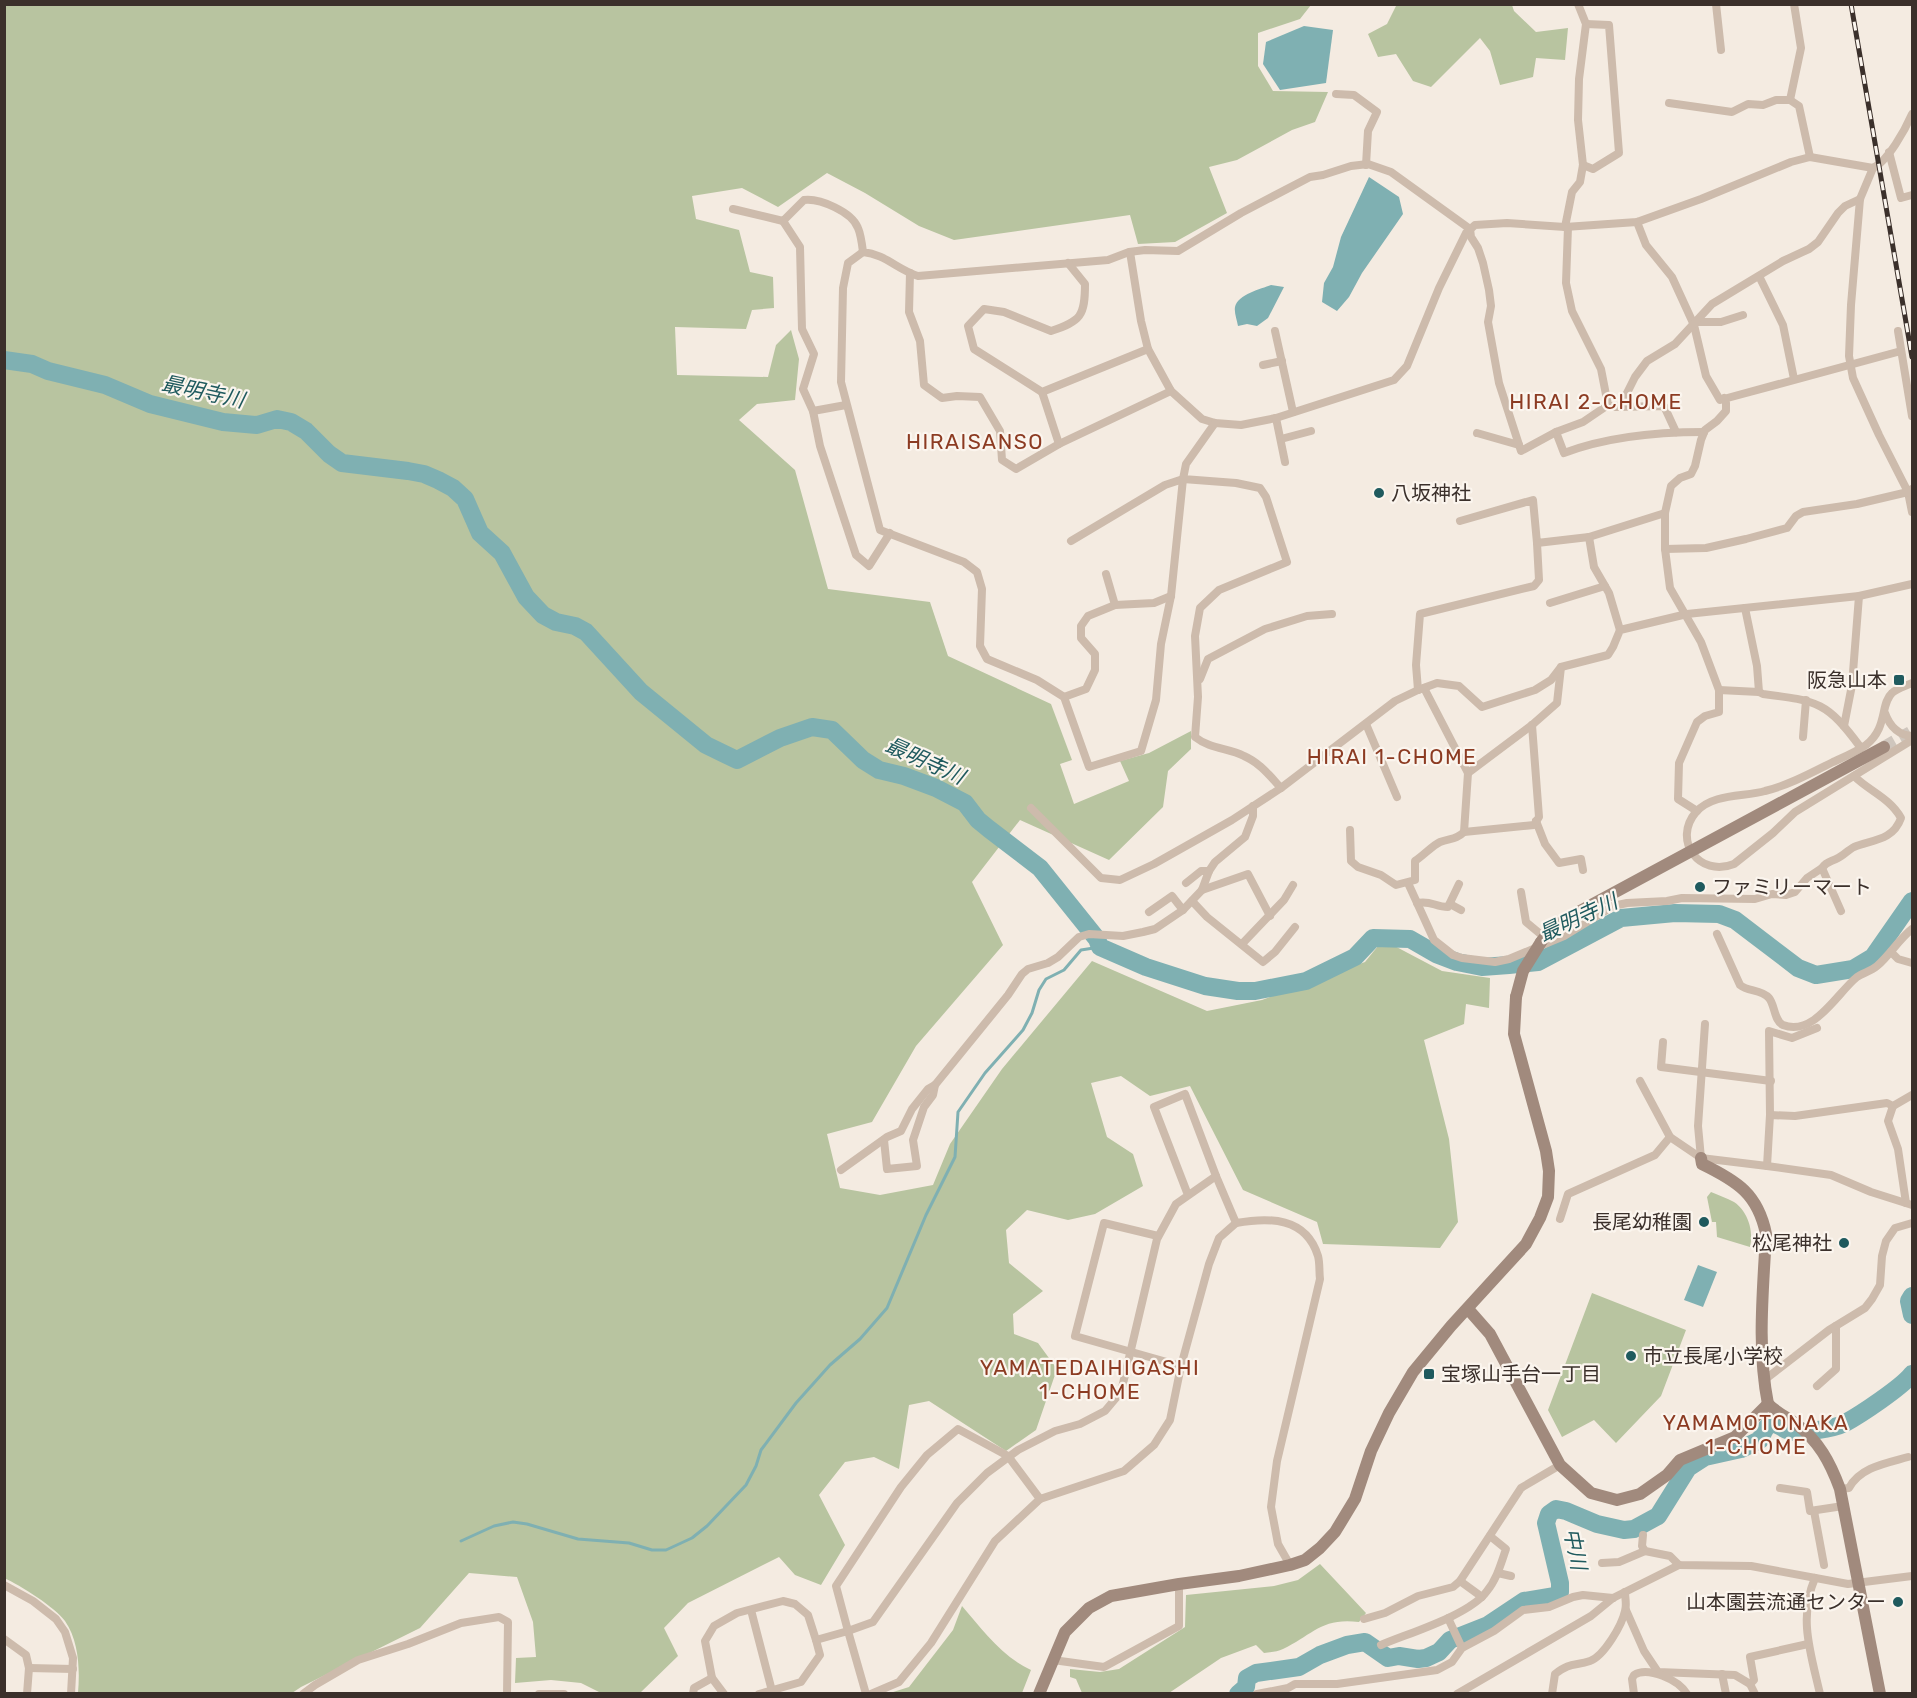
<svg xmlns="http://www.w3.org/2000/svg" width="1917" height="1698" viewBox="0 0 1917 1698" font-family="Rubik,'Noto Sans JP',sans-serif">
  <rect width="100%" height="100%" fill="#f4ebe1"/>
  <g fill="#b8c4a0">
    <polygon points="1397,4 1512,5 1514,11 1536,32 1568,28 1565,60 1536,58 1533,77 1500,85 1490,51 1480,38 1431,87 1413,81 1396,54 1378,57 1368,34 1387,24"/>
    <path d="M 4,5 L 1311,5 L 1300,19 L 1258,33 L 1258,66 L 1273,91 L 1328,92 L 1315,122 L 1292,130 L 1237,160 L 1209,167 L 1227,213 L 1175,242 L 1138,244 L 1130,215 L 954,240 L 919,226 L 865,193 L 827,173 L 778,207 L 742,188 L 692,196 L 696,219 L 739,230 L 750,272 L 773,277 L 774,308 L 752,310 L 746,329 L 675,327 L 677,375 L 768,377 L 776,345 L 791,330 L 799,359 L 795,400 L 757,404 L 739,420 L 795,470 L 828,589 L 930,602 L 948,656 L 1051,704 L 1072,760 L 1060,764 L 1074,804 L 1129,781 L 1120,761 L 1149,753 L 1191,731 L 1191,749 L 1168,771 L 1163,807 L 1109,860 L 1020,820 L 972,882 L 1003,945 L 916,1046 L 872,1122 L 827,1134 L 840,1188 L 880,1195 L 933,1185 L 950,1144 L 1002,1069 L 1092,961 L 1207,1011 L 1262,1000 L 1365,962 L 1378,946 L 1387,942 L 1442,971 L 1490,978 L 1489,1008 L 1466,1004 L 1464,1024 L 1424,1040 L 1449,1139 L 1458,1222 L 1440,1248 L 1323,1244 L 1317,1222 L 1243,1190 L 1190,1086 L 1150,1096 L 1121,1076 L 1091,1083 L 1107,1137 L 1133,1154 L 1143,1186 L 1095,1214 L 1068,1220 L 1027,1210 L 1006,1230 L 1009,1263 L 1043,1291 L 1013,1314 L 1014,1334 L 1038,1343 L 1057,1369 L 1036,1430 L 1006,1451 L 929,1401 L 909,1405 L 899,1469 L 874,1457 L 845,1462 L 819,1495 L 845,1545 L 821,1585 L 795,1575 L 779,1557 L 688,1603 L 664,1628 L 678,1656 L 640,1693 L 601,1693 L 581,1683 L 551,1680 L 515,1683 L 516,1658 L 536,1657 L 533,1622 L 517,1577 L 469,1573 L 420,1628 L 301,1687 L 292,1693 L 78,1693 C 80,1670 79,1641 65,1621 C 56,1608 20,1585 4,1578 Z"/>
    <path d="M 1711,1192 C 1718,1195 1727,1198 1734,1202 C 1748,1211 1754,1232 1750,1247 L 1717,1237 L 1716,1222 L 1712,1222 L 1707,1197 Z"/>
    <polygon points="1592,1293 1686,1330 1661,1396 1616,1443 1594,1420 1562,1437 1548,1410"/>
    <path d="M 1320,1564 L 1366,1613 L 1359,1622 C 1322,1617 1312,1635 1283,1649 C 1277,1652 1270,1652 1264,1653 L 1256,1645 L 1221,1658 L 1169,1693 L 1082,1693 L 1076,1679 L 1070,1677 L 1070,1669 L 1100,1672 L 1119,1669 L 1185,1627 L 1186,1595 L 1274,1586 L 1298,1580 Z"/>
    <path d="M 962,1606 C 982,1629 1002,1657 1031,1670 L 1022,1693 L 890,1693 L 909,1687 L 953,1630 Z"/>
  </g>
  <g fill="#7fb0b2">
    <polygon points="1304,26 1333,30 1326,83 1280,90 1263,64 1266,42"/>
    <polygon points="1369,177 1399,197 1403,214 1362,273 1349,297 1337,311 1322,302 1324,283 1333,267 1341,237"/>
    <path d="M 1271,285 L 1284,287 L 1268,318 L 1257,326 L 1247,324 L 1238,326 C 1237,320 1234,313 1235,307 C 1238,294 1261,289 1271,285 Z"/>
    <polygon points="1698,1265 1717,1272 1703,1307 1684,1300"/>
  </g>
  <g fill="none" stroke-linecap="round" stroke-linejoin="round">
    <polyline stroke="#7fb0b2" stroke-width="3" points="461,1541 494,1526 513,1522 527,1524 578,1539 629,1543 652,1550 666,1550 692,1538 707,1526 746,1485 756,1466 761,1450 796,1403 830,1365 860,1339 887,1308 926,1215 955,1157 958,1112 985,1073 1023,1030 1032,1013 1039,990 1046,979 1064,970 1081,950 1100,947"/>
    <g stroke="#7fb0b2" stroke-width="18">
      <polyline points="4,360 32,364 48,371 105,385 150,404 223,422 257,425 277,419 291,422 306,431 329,454 342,463 408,471 424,474 438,480 453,488 465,499 480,533 502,553 526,597 543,615 556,622 575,626 586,632 641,692 706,745 737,760 780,738 812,727 832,730 863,760 879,770 904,776 936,788 965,803 978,820 989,829 1040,868 1097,939 1100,947 1146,967 1205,986 1238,991 1255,991 1306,981 1355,957 1373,938 1410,939 1436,954 1457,962 1482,967 1509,965 1538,962 1621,918 1675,913 1719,914 1735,920 1798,968 1816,975 1853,969 1873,957 1912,901"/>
      <polyline points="1912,1296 1909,1301 1912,1315"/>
      <path d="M 1238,1694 L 1246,1687 L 1247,1678 L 1256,1673 L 1299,1667 L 1320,1655 L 1347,1645 L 1365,1642 L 1388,1658 L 1399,1656 L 1418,1659 L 1426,1658 L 1439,1652 L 1450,1640 L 1488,1625 L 1524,1601 L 1555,1596 L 1560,1592 L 1560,1583 L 1546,1523 L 1549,1514 L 1556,1509 L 1566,1511 L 1597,1524 L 1624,1530 L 1634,1529 L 1658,1516 L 1688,1468 L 1705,1457 L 1741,1449 L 1760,1440 C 1772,1409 1776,1430 1794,1432 C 1801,1433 1811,1431 1818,1430 C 1826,1429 1837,1427 1845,1423 C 1860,1415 1902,1387 1912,1374"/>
    </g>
    <polyline stroke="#cfc6bd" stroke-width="12" stroke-dasharray="12 6" stroke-linecap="butt" points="1884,747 1912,731"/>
    <g stroke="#cdbbac" stroke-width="8">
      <polyline points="1716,4 1721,50"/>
      <polyline points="1336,94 1354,95 1377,112 1368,131 1366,165"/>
      <polyline points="1790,100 1801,48 1794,4"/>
      <polyline points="1669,103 1732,112 1748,104 1763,105 1776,100 1790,100 1799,106 1810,157"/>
      <polyline points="1889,152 1901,198 1912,195"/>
      <polyline points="1583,165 1593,169 1619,153 1609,25 1586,24"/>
      <polyline points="1873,168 1860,199 1851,305 1849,356 1853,378 1879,435 1908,492 1912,512"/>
      <path d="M 733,209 L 783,221 L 804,200 C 820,198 852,212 858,228 C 861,235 862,244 863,252 C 885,254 898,270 918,276 L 1108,260 L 1129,252 L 1145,250 L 1178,251 L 1241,213 L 1310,177 L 1323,175 L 1351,166 L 1368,164 L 1391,172 L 1470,229 L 1471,237 L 1478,248 L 1483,263 L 1489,290 L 1491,306 L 1488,322 L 1499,383 L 1521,451 L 1556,432 L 1564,453 C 1606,437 1659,432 1704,432"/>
      <polyline points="783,221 800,247 802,329 814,354 803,389 813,411 820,446 856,555 869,566 890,533"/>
      <polyline points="1637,222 1646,245 1672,277 1694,325 1706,376 1720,400 1901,351"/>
      <polyline points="1565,227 1572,192 1580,182 1583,165 1578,120 1579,79 1586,24 1578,4"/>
      <polyline points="1568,227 1566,283 1572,311 1601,369 1608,405 1615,407 1664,406 1676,432"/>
      <polyline points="863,252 848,263 843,288 841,382 880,530 964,562 977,572 982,589 980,646 987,659 1037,680 1064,697 1089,767 1141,751 1156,700 1161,644 1171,596 1183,479 1165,485 1071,541"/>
      <path d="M 1130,252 L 1141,321 L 1148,349 L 1171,391 L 1202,419 L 1215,423 L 1241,425 L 1276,418 L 1394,380 L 1407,366 L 1439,288 L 1466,233 L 1475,225 L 1507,223 L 1565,227 L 1637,222 L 1701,199 L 1791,162 L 1810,157 L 1873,168 C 1888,161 1905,130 1912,114"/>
      <path d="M 1068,263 L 1085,284 C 1085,316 1081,321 1051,331 L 1004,312 L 984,309 L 968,326 L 974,349 L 1042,392 L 1148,349"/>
      <polyline points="910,273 909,312 920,341 924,385 942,398 957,396 980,397 1000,431 1002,460 1016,469 1059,444 1171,391"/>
      <polyline points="1759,276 1783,325 1794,379"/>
      <polyline points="1697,322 1721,322 1743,315"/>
      <polyline points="1275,331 1293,412"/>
      <polyline points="1898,331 1912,416"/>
      <polyline points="1263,365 1282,361"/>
      <polyline points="1042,392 1059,444"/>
      <polyline points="1620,407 1635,377 1647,361 1675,344 1712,304 1783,261 1809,249 1818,242 1838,213 1845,206 1860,199"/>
      <polyline points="813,411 846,405"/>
      <polyline points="1276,418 1285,462"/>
      <path d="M 1215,423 L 1186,464 L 1183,479 L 1236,483 L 1260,488 L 1266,497 L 1287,562 L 1219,590 L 1200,608 L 1195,636 L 1198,697 L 1195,737 C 1210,749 1228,748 1244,756 C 1260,763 1270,776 1281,788"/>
      <polyline points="1556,432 1583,422 1608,405"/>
      <polyline points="1477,433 1519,445"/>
      <polyline points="1281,439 1311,431"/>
      <polyline points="1460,521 1533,500 1537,543 1589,537 1665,513"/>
      <polyline points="1589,537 1594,567 1609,593 1620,630"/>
      <polyline points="1665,549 1706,548 1746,539 1787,528 1796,516 1803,512 1857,504 1908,492 1912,489"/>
      <polyline points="1106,574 1115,605"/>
      <polyline points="1550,603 1605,586"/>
      <path d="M 1745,608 L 1757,666 L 1759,692 L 1763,694 C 1819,701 1827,702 1861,748"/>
      <polyline points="1200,679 1208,659 1265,629 1307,616 1332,614"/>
      <path d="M 1912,683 C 1906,686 1897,688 1892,693 C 1880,704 1888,728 1866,745 C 1856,752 1844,757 1833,762 C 1811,773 1789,785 1765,791 C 1744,797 1713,793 1696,812 C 1672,840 1699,878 1734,864 L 1773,833 L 1795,812 L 1912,740"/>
      <polyline points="1418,690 1416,665 1420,614 1534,586 1539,580 1537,543"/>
      <polyline points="1719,690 1759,692"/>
      <polyline points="1064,697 1086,689 1095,670 1095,654 1081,638 1081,626 1088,616 1115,605 1154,603 1171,596"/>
      <path d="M 1885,713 C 1890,727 1898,735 1912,736"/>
      <polyline points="1366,724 1397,797"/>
      <polyline points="1844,726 1852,685 1859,596"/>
      <polyline points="1803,737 1806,700"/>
      <polyline points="1468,773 1532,725 1557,703 1561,667"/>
      <polyline points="1031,808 1101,878 1120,880 1154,864 1232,820 1281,788 1395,701 1418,690 1437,683 1459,686 1482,707 1535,690 1551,680 1561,667 1608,655 1613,647 1620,630 1687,614 1859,596 1912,584"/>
      <polyline points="1697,811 1678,799 1679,763 1697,722 1705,716 1719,712 1719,690 1701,642 1670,588 1665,549 1665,513 1671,486 1680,478 1691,474 1695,466 1701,440 1705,430 1717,421 1726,411 1726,403 1724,398"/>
      <polyline points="1536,821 1545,844 1559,863 1581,859 1583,870"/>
      <path d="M 1350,830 L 1351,861 L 1358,867 L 1381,875 L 1396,885 L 1415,880 L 1415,861 C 1423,856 1433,845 1440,842 C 1450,838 1456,840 1464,832 L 1468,773 L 1424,688"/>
      <polyline points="1464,832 1534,825 1539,817 1532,725"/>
      <path d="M 1822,868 C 1827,861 1831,862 1838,858 C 1843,856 1848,850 1854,847 C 1871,840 1893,841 1901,818 C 1890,798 1869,791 1854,776"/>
      <polyline points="1186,883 1201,871 1209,871"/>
      <polyline points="1408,883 1434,940 1453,955 1462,958 1495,962 1509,959 1564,936 1613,906 1627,903 1667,901 1682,898 1755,899 1772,894 1786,895 1795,892 1807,878 1822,868 1841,911"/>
      <polyline points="1202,890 1248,874 1270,916"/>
      <polyline points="1521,892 1526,922 1544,937"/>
      <polyline points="1192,901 1207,917 1263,962 1275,952 1295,927"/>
      <path d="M 1417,903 C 1431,900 1435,907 1448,907 L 1459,884"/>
      <polyline points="1450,904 1461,910"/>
      <polyline points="1149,912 1172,896 1183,910"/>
      <path d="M 1717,934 L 1740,985 C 1748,992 1761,989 1769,998 C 1775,1005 1774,1021 1783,1025 C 1814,1037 1837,993 1857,977 C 1863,973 1871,971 1877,966 C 1890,955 1899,939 1912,929"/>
      <polyline points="1242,944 1284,900 1293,885"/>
      <polyline points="1891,952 1898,959 1912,963"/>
      <polyline points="1663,1042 1661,1067 1771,1081"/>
      <polyline points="1640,1081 1670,1137 1701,1158 1767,1166 1770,1115 1795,1116 1887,1103 1893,1106 1912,1095"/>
      <polyline points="1893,1106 1888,1121 1898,1149 1906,1203"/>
      <polyline points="1770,1115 1769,1031 1792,1038 1817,1028"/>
      <polyline points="884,1140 887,1169 917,1166 913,1140 924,1107 933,1095 935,1085"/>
      <polyline points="1701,1158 1698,1126 1705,1024"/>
      <polyline points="1767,1166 1831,1175 1871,1192 1912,1205"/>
      <polyline points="841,1170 887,1137 901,1131 912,1109 928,1089 935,1085 1008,995 1022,974 1028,969 1048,963 1058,957 1079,937 1089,934 1123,936 1143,932 1155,929 1183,910 1202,890 1209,871 1215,862 1245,837 1253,816 1253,806"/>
      <polyline points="1560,1219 1568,1194 1655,1155 1670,1137"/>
      <path d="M 1236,1223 C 1269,1217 1306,1217 1318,1256 C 1320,1263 1319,1272 1320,1279 L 1277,1461 L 1271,1507 L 1278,1544 L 1290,1565"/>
      <polyline points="1158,1236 1104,1223 1075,1336 1181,1366"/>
      <polyline points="1763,1381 1829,1330 1865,1308 1872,1299 1880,1285 1882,1256 1886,1241 1895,1228 1912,1223"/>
      <polyline points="1817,1386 1836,1369 1836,1326"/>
      <polyline points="1780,1488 1807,1492 1810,1511 1843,1506"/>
      <path d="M 1840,1489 L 1849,1488 C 1860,1467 1887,1463 1908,1457"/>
      <polyline points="1040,1499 1124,1471 1154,1445 1170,1420 1181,1366 1209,1264 1219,1238 1236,1223 1216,1176"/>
      <polyline points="1814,1511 1824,1565"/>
      <polyline points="1643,1535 1642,1546 1645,1551 1670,1556 1679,1565 1751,1566 1848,1584 1912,1576"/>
      <polyline points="1602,1563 1619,1562 1645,1551"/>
      <polyline points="1498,1573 1511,1576"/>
      <path d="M 1815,1578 C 1798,1618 1811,1654 1820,1694"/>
      <polyline points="1460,1581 1482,1597"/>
      <polyline points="4,1585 33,1601 56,1619 65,1632 73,1658 71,1694"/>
      <polyline points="751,1610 772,1691"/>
      <polyline points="1626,1610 1644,1651 1658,1672 1735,1675 1750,1684 1755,1694"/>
      <polyline points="1448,1618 1462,1648"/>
      <polyline points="1364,1619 1385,1613 1418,1596 1453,1587 1460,1581 1521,1488 1560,1465"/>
      <polyline points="4,1639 26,1655 29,1668 27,1694"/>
      <path d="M 1381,1645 C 1409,1633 1470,1615 1487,1591 C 1497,1579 1501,1563 1506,1549 L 1490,1536"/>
      <polyline points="1053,1660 1104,1667 1179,1626 1179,1584"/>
      <polyline points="29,1668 73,1669"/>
      <polyline points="1722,1674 1726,1694"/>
      <polyline points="712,1678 705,1641 714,1626 737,1613 783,1601 795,1604 808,1615 816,1640"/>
      <polyline points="1750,1684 1754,1680 1750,1657 1808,1644"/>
      <polyline points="303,1694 315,1685 358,1660 408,1644 461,1623 499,1617 508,1622 507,1694"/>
      <polyline points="539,1694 564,1694"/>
      <polyline points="693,1694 694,1688 712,1678 724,1694"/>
      <polyline points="759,1694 801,1682 820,1655 816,1640 848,1631 866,1694"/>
      <polyline points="871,1694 899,1682 931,1643 995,1541 1040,1499 1008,1456 958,1429 927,1455 901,1487 836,1586 848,1631 873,1622 957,1503 987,1473 1018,1450 1055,1431 1080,1424 1105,1411 1121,1392 1157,1239 1176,1204 1216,1176 1185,1094 1154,1107 1188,1195"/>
      <polyline points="1257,1694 1288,1688 1295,1684 1337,1684 1437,1670 1452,1662 1462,1648 1494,1631 1523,1610 1549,1607 1573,1597 1583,1595 1613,1598"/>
      <polyline points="1457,1694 1591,1616 1613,1598 1679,1565"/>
      <path d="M 1552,1694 L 1555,1674 C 1570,1662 1575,1666 1590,1661 C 1604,1656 1622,1625 1625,1611 C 1627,1605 1625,1598 1625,1592"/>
      <path d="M 1634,1694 L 1632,1679 L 1634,1675 C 1648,1666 1679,1680 1687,1694"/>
    </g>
    <g stroke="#a18a7d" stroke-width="12">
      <polyline points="1541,942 1550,930 1569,917 1884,747"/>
      <path d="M 1701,1158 L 1702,1164 C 1737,1181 1758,1194 1766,1234 C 1763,1292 1757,1348 1768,1404"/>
      <path d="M 1468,1309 L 1490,1334 L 1560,1465 L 1591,1493 L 1617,1500 L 1640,1494 L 1667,1475 L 1680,1460 L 1735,1437 L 1768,1404 C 1776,1412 1786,1417 1795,1423 C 1819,1441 1830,1462 1840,1489 L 1880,1694"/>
      <polyline points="1039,1694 1065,1632 1089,1608 1111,1596 1179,1584 1239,1576 1290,1565 1305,1560 1320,1548 1335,1532 1355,1499 1371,1451 1389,1413 1413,1372 1451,1326 1526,1244 1540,1218 1548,1197 1549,1171 1546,1151 1514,1034 1516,997"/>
    </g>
    <defs>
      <polyline id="rail" points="1851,4 1912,357"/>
    </defs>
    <use href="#rail" stroke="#3b302b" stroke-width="5"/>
    <use href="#rail" stroke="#fbf5ee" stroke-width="3" stroke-dasharray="9" stroke-linecap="butt"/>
    <polyline stroke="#a18a7d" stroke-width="12" points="1516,997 1523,971 1541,942"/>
  </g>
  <g fill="#1f5a5e" stroke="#fbf5ee" stroke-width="2">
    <circle cx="1379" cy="493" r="6"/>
    <rect x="1893" y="674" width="12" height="12" rx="3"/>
    <circle cx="1700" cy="887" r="6"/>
    <circle cx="1704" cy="1222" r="6"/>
    <circle cx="1844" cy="1243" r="6"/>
    <circle cx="1631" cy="1356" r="6"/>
    <rect x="1423" y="1368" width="12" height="12" rx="3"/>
    <circle cx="1898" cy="1602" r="6"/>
  </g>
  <g text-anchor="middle" stroke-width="4.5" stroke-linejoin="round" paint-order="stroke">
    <g font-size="20" fill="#3b302b" stroke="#fbf5ee" text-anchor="start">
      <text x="1391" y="500">八坂神社</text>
      <text x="1887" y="687" text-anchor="end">阪急山本</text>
      <text x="1712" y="894">ファミリーマート</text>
      <text x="1692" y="1229" text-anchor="end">長尾幼稚園</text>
      <text x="1832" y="1250" text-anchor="end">松尾神社</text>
      <text x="1643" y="1363">市立長尾小学校</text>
      <text x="1441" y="1381">宝塚山手台一丁目</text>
      <text x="1886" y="1609" text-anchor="end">山本園芸流通センター</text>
    </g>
    <g font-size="21" font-style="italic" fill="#1f5a5e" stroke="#fbf5ee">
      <text transform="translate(203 392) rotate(12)" y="7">最明寺川</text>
      <text transform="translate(925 761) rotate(24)" y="7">最明寺川</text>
      <text transform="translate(1578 918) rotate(-25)" y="7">最明寺川</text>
      <text transform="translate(1575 1549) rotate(79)" y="7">中川</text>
    </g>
    <g font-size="21" letter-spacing="1.5" fill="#8c3b22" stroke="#fbf5ee">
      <text x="1596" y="409">HIRAI 2-CHOME</text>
      <text x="975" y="449">HIRAISANSO</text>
      <text x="1392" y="764">HIRAI 1-CHOME</text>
      <text x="1090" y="1375">YAMATEDAIHIGASHI<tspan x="1090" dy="24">1-CHOME</tspan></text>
      <text x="1756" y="1430">YAMAMOTONAKA<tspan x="1756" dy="24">1-CHOME</tspan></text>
    </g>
  </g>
  <rect width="1917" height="1698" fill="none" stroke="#3b302b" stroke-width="12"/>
</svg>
